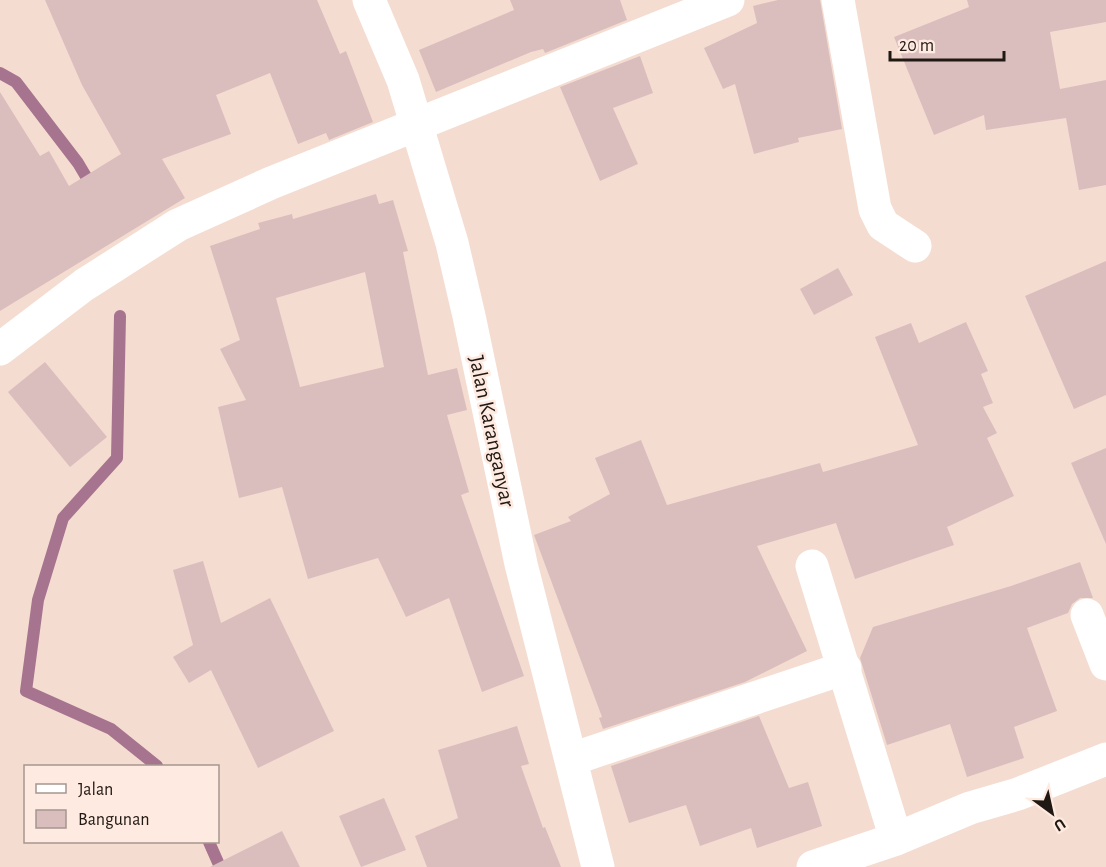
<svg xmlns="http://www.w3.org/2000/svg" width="1106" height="867" viewBox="0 0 1106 867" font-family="'Alegreya Sans',sans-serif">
  <rect width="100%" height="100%" fill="#f5dcd0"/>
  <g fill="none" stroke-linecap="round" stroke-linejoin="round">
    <g stroke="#a6748e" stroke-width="12">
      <polyline points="0,73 16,82 78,163 94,190"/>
      <polyline points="120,316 117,458 63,518 38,600 26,691 111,729 157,766"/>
      <polyline points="209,842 220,867"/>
    </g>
  </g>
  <g fill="#dabebe" fill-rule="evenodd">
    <polygon points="45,0 317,0 340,54 346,51 373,122 329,140 326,133 298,144 270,73 216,95 231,134 162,159 185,198 0,311 0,92 40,156 49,151 69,186 121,154 82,85"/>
    <polygon points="510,0 620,0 627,20 545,53 543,49 531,52 436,92 419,50 514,10"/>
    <polygon points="778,0 820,0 842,129 798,138 799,142 754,154 735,84 723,89 704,48 757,23 753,6"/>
    <polygon points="967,0 1106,0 1106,22 1050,32 1060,89 1106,80 1106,185 1079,190 1066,118 986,130 984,115 934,135 894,37 969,7"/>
    <polygon points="640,56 653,93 613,108 638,164 600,181 560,87"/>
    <path d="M 376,194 L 379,204 L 393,200 L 408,251 L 403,252 L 428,375 L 457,368 L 467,410 L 447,415 L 469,492 L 461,495 L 524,676 L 482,692 L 449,598 L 406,617 L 378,558 L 308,579 L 282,487 L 239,498 L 218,407 L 246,400 L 220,349 L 240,340 L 210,246 L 260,229 L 258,223 L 292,214 L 293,219 ZM 365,272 L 384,367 L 300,387 L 276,298 Z"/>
    <polygon points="1106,261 1106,395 1074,409 1025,296"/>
    <polygon points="838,268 853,295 814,315 800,289"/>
    <polygon points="966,322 988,371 981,374 993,403 983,407 997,433 987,438 1014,496 947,527 954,545 855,579 836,523 757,546 807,651 745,682 603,729 599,718 602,717 534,535 571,521 568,517 610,494 595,458 641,440 667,505 820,463 823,472 918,445 875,337 911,323 919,343"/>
    <polygon points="45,362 107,437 70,467 8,392"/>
    <polygon points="1106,448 1106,544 1071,463"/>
    <polygon points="203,561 221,623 270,598 334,731 258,768 211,670 189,683 173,657 193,645 173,570"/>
    <polygon points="1080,562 1093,598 1080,598 1072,604 1068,613 1027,628 1057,711 1014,727 1024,758 967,777 950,724 887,745 860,658 873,627 1011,586"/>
    <polygon points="759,716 789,788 808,782 822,826 757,848 751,828 700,846 686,805 629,823 611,766"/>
    <polygon points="517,726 529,764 521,766 543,828 545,827 561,867 427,867 415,836 458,818 438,750"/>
    <polygon points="384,798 406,850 361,867 339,816"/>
    <polygon points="282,831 300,867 210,867"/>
  </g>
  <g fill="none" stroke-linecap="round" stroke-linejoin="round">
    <g stroke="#fff" stroke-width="33">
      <polyline points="369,0 403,80 452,243 469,316 521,564 598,867"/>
      <polyline points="838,0 875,209 883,225 915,246"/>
      <polyline points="0,349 84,285 178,225 271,183 728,0"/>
      <polyline points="812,566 896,839"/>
      <polyline points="1087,615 1106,664"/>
      <polyline points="572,759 845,668"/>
      <polyline points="813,867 896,839 970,808 1018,794 1106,759"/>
    </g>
  </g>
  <g text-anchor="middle" stroke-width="5" stroke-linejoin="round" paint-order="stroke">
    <g font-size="22" fill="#201813" stroke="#feeae0">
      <text transform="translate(493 431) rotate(78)" y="8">Jalan Karanganyar</text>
    </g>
  </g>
  <rect x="24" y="765" width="195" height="78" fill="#feeae0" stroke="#a5968e" stroke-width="1.5"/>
  <rect x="36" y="784" width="30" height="9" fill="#ffffff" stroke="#a5968e" stroke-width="1.5"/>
  <text x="78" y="795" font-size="18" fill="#201813">Jalan</text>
  <rect x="36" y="810" width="30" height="18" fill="#dabebe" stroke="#a5968e" stroke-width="1.5"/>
  <text x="78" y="825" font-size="18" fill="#201813">Bangunan</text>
  <g transform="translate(1052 813) rotate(147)" stroke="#feeae0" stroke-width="4.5" paint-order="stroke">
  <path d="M0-4.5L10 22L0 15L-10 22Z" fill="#201813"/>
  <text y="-9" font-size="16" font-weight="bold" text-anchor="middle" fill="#201813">U</text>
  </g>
  <path d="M890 51v9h114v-9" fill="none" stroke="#201813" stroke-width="3"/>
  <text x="899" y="51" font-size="18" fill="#201813" stroke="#feeae0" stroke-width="4.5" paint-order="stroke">20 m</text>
</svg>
